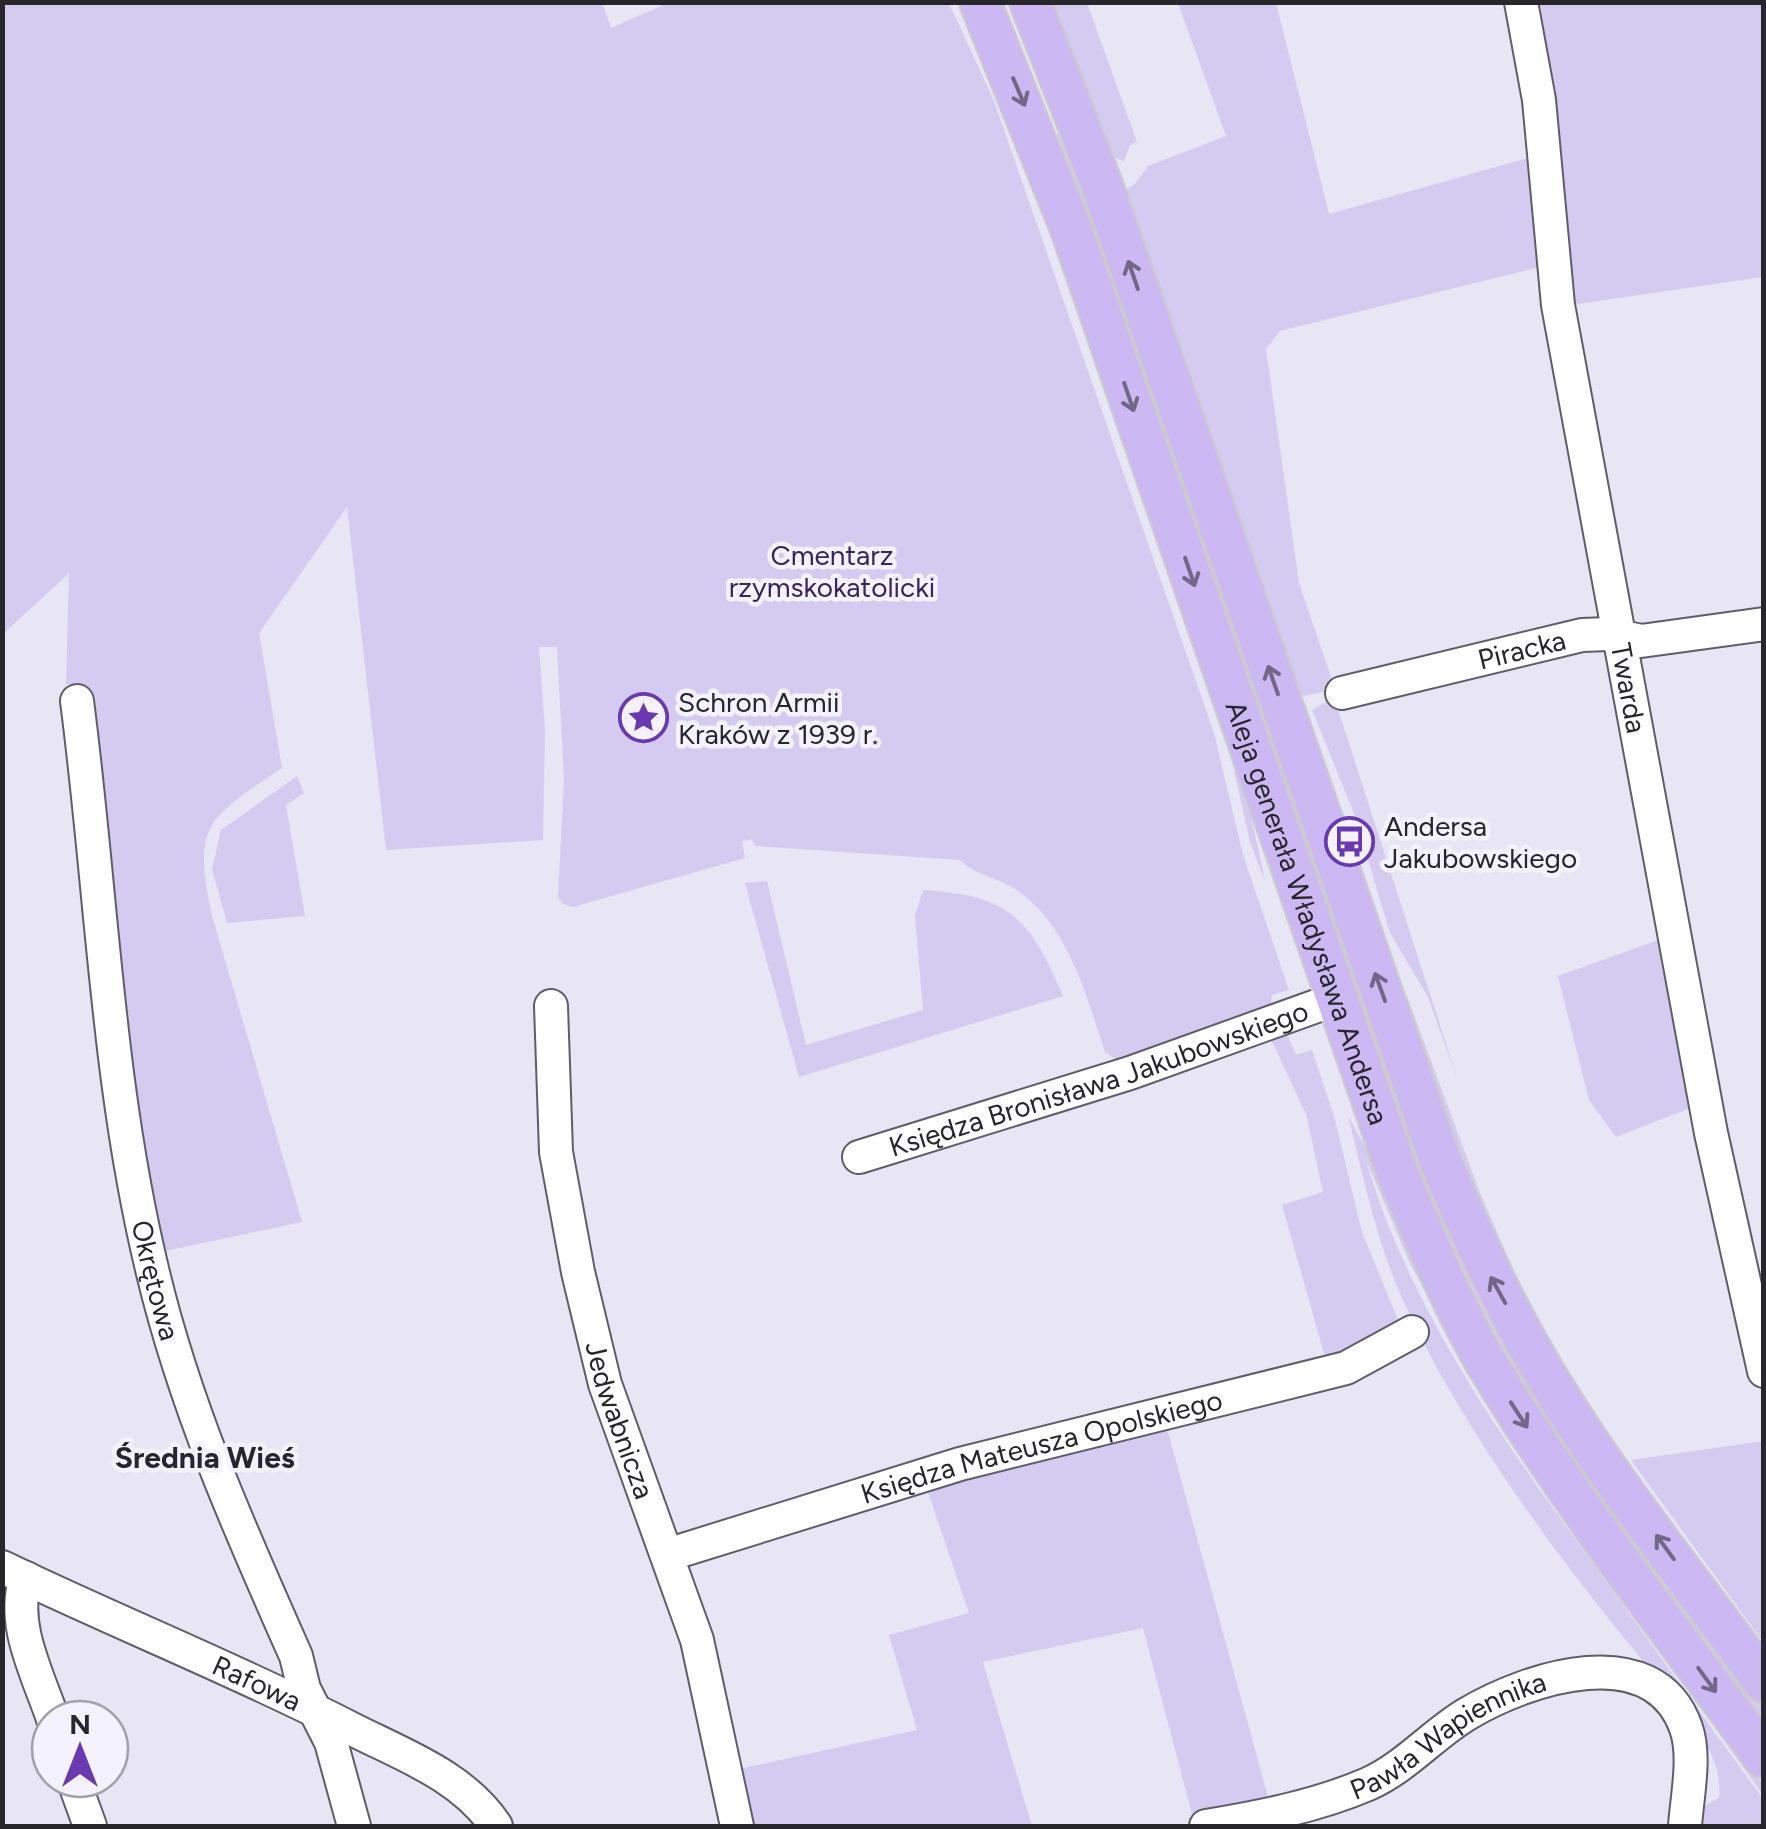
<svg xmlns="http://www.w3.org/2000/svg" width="1766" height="1829" viewBox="0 0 1766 1829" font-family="Figtree,sans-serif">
  <rect width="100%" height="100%" fill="#e8e5f4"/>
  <g fill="#d5cbf1">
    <path d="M 602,2 L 611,28 L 668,3 L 949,3 L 994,101 L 1214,733 L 1243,855 L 1289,990 L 1272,995 L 1270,1011 L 1117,1060 L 1105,1052 C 1086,995 1068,923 1015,889 C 997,877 976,876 960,860 L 755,846 L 752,839 L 742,841 L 745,858 L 573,907 L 563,904 L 558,897 L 564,778 L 557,647 L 539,647 L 545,730 L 543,840 L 386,850 L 347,507 L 259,633 L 282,768 C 207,819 192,823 212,916 L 302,1222 L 156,1253 L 117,1019 L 83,684 L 66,684 L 69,573 L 3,634 L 3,3 Z"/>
    <polygon points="1046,3 1087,3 1137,142 1130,145 1124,161 1109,156"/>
    <polygon points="1178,3 1276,3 1329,214 1538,155 1548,265 1280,331 1266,349 1299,583 1335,689 1304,696 1297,692 1122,192 1135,184 1148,166 1226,136"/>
    <polygon points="1526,3 1763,3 1763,277 1564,306"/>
    <polygon points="1061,130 1264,704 1262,708 1254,708 1055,137"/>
    <polygon points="1334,697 1457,1078 1428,997 1390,933 1354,813 1312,710"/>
    <polygon points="1272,719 1579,1451 1763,1707 1763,1730 1567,1460 1495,1345 1430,1214 1258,724"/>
    <polygon points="1228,743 1241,769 1265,881 1250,842"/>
    <polygon points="297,776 304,793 286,805 305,916 227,923 212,869 221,830"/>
    <path d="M 767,881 L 806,1045 L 923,1010 L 915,916 L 923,890 C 1009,895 1030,918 1063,996 L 799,1077 L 745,883 Z"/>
    <polygon points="1661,939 1698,1105 1616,1137 1589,1100 1558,976"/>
    <polygon points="1407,996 1480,1193 1514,1271 1514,1278 1472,1200 1409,1014"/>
    <polygon points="1279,1032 1287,1034 1296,1055 1312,1050 1334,1116 1362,1232 1402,1330 1327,1364 1282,1205 1323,1192 1306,1114 1269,1035"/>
    <path d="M 1348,1116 L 1584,1535 L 1763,1784 L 1763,1795 L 1504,1434 L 1410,1264 L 1366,1160 C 1410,1311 1506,1445 1598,1570 C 1653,1647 1708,1723 1763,1799 L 1763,1826 L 1700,1826 L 1702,1807 L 1719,1798 C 1722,1766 1707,1746 1692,1718 C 1588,1600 1462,1436 1399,1291 C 1375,1235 1363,1175 1348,1116 Z"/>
    <polygon points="1165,1421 1270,1804 1193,1818 1143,1628 983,1662 1032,1826 746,1826 734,1770 917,1730 889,1635 969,1613 925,1483"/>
    <polygon points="1763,1441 1764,1441 1763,1642 1631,1460"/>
  </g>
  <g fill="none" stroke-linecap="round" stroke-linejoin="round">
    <defs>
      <g id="minor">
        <path id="s1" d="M 1521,2 L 1539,100 L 1558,305 L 1711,1133 L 1764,1371"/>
        <path id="s2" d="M 1342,693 L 1582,635 L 1609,634 L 1641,641 L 1764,624"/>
        <path id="s3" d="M 77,701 C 102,892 107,1085 153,1273 C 185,1407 240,1530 296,1656 L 304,1689 L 331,1742 L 354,1826"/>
        <path id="s4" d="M 551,1006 L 556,1152 L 578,1272 L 605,1384 L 697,1640 L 737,1826"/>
        <path id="s5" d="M 859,1157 L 1130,1073 L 1336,999"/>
        <path id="s6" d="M 667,1555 L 960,1464 L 1346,1368 L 1412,1332"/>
        <path id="s7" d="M 2,1567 C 118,1623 237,1670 352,1729 C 403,1755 463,1776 496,1826"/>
        <path d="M 26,1578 C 10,1623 38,1675 53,1719"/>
        <polyline points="73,1779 90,1826"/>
        <path id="s8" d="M 1206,1826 C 1260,1817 1317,1806 1368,1784 C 1406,1767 1432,1735 1467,1714 C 1527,1678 1654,1636 1686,1728 C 1696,1756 1687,1797 1685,1826"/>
      </g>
      <g id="major">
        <path id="s9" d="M 980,2 L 1071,229 L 1397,1172 C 1426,1239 1453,1309 1491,1371 C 1573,1506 1671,1631 1764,1757"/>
        <path d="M 1030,2 L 1101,182 L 1440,1160 C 1471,1234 1503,1304 1544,1372 C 1608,1480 1690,1580 1764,1682"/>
      </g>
    </defs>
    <use href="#minor" stroke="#605d6a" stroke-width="36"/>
    <use href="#major" stroke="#cbcbcc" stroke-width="44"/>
    <use href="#minor" stroke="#fff" stroke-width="32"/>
    <use href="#major" stroke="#ccb9f4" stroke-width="40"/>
  </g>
  <defs><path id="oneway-shaft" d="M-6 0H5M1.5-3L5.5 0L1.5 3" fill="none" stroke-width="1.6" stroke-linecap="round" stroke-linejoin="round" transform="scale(2.5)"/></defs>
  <g stroke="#716885">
    <use href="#oneway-shaft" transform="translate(1019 92) rotate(67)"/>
    <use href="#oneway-shaft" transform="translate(1133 275) rotate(-109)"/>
    <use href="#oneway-shaft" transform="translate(1129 397) rotate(71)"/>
    <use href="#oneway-shaft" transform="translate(1190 572) rotate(71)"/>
    <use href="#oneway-shaft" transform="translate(1273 680) rotate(-109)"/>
    <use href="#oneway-shaft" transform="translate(1380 987) rotate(-110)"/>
    <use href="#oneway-shaft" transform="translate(1498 1290) rotate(-119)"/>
    <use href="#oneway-shaft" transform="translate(1519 1415) rotate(57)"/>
    <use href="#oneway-shaft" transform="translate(1665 1547) rotate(-126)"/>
    <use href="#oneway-shaft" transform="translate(1707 1680) rotate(54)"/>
  </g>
  <defs>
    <symbol id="sight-ring" viewBox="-11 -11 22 22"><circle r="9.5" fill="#f5f2ff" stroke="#6939b1" stroke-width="1.5"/><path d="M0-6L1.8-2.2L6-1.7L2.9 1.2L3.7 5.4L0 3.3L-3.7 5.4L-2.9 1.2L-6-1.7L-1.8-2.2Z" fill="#6939b1"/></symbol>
    <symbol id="bus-ring" viewBox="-11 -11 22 22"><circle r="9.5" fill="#f5f2ff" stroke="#6939b1" stroke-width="1.5"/><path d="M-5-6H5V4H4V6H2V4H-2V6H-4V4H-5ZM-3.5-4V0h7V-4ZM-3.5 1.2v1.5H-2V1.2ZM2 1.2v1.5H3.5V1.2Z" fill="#6939b1"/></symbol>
  </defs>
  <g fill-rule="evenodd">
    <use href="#sight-ring" x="616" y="690" width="55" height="55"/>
    <use href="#bus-ring" x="1322" y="814" width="55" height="55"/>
  </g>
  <g text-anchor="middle" stroke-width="9" stroke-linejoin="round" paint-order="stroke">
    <g font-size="28" fill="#39255c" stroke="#f5f2ff">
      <text x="832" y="565">Cmentarz<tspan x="832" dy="32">rzymskokatolicki</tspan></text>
    </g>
    <g font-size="28" fill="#27262b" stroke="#f5f2ff">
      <text dy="10" stroke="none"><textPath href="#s2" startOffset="185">Piracka</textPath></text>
      <text dy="10" stroke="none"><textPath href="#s1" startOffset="695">Twarda</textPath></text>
      <text dy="10" stroke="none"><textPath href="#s9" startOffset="968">Aleja generała Władysława Andersa</textPath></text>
      <text dy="10" stroke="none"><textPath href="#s5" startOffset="252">Księdza Bronisława Jakubowskiego</textPath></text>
      <text dy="10" stroke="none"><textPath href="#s3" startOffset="585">Okrętowa</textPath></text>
      <text dy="10" stroke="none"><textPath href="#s4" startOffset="422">Jedwabnicza</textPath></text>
      <text dy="10" stroke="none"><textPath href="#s6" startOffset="390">Księdza Mateusza Opolskiego</textPath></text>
      <text dy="10" stroke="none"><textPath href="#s7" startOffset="280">Rafowa</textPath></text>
      <text dy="10" stroke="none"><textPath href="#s8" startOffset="262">Pawła Wapiennika</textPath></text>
    </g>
    <g font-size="28" fill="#27262b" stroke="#f5f2ff" text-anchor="start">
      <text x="678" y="712">Schron Armii<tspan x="678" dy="32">Kraków z 1939 r.</tspan></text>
      <text x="1384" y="836">Andersa<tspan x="1384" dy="32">Jakubowskiego</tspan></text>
    </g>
    <g font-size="30" font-weight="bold" fill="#27262b" stroke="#f5f2ff">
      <text x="205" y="1468">Średnia Wieś</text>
    </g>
  </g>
  <rect width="1766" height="1829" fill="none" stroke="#27262b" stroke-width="10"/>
  <g transform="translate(80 1749)"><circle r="48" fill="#f5f2ff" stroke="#a3a0aa" stroke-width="2.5"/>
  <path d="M0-8L18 38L0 25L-18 38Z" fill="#6939b1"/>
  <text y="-15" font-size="28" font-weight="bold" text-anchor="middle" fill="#27262b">N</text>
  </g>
</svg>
